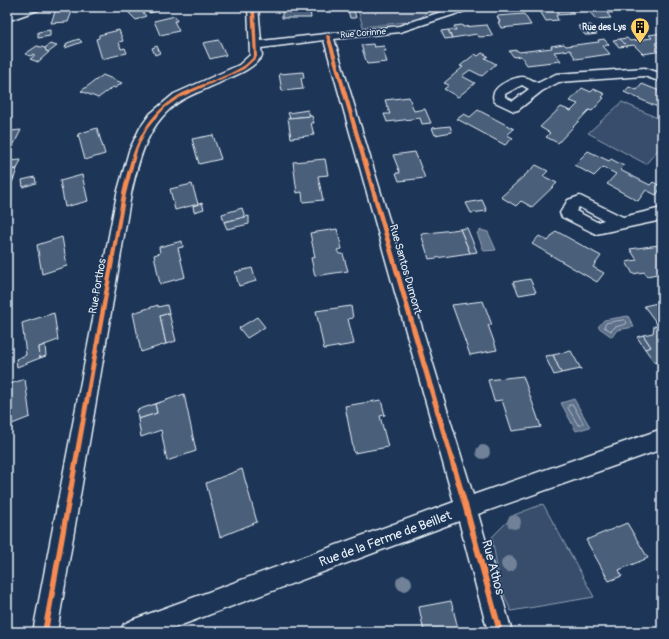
<svg xmlns="http://www.w3.org/2000/svg" width="669" height="639" viewBox="0 0 669 639" font-family="Pangolin,sans-serif">
  <rect width="100%" height="100%" fill="#1d3557"/>
  <filter id="ink" filterUnits="userSpaceOnUse"><feTurbulence type="fractalNoise" baseFrequency=".025" numOctaves="2"/><feDisplacementMap in="SourceGraphic" scale="8" xChannelSelector="R" yChannelSelector="G"/><feConvolveMatrix kernelMatrix="1 2 1 2 8 2 1 2 1" color-interpolation-filters="sRGB"/></filter>
  <g filter="url(#ink)">
    <g fill="#374d6c" stroke="#909fb2">
      <polygon points="389,7 427,7 428,10 422,17 406,22 363,27 358,10"/>
      <polygon points="622,102 662,120 662,145 646,164 588,133"/>
      <polygon points="543,504 594,597 511,611 500,585 492,537 514,515"/>
    </g>
    <g fill="#5d7089" stroke="#95a4b5">
      <polygon points="481,230 488,232 496,250 484,251 477,233"/>
      <polygon points="628,316 634,327 617,330 612,337 598,327 604,320"/>
      <polygon points="574,399 590,427 576,431 561,403"/>
    </g>
    <g fill="none" stroke-linecap="round" stroke-linejoin="round">
      <g stroke="#b0bdcc" stroke-width="1">
        <polygon points="624,320 627,322 626,324 615,327 611,331 604,327 606,323"/>
        <polygon points="569,405 573,405 583,423 582,425 578,425 568,408"/>
      </g>
    </g>
    <g fill="#495e7a" stroke="#e8f1f8">
      <polygon points="145,7 162,7 163,8 150,13"/>
      <polygon points="552,7 568,7 574,14 556,15 558,20 546,21 538,8"/>
      <polygon points="585,7 617,7 622,12 607,13 611,18 596,19"/>
      <polygon points="139,8 146,16 136,20 128,12"/>
      <polygon points="56,9 73,9 68,22 51,23"/>
      <polygon points="310,10 311,18 282,18 282,11"/>
      <polygon points="348,10 354,10 356,18 350,18"/>
      <polygon points="524,14 531,25 501,28 498,22 500,22 497,16"/>
      <polygon points="175,16 177,21 174,21 179,31 160,35 154,21"/>
      <polygon points="462,25 463,27 487,25 493,36 479,37 477,34 452,38 448,30 456,30 454,26"/>
      <polygon points="591,25 597,34 589,35 583,26"/>
      <polygon points="578,26 583,26 589,35 585,35"/>
      <polygon points="50,30 50,36 38,38 38,32"/>
      <polygon points="119,30 123,41 119,42 121,49 125,48 127,53 102,59 96,39 99,38 99,35"/>
      <polygon points="448,30 452,38 445,39 441,31"/>
      <polygon points="662,33 662,42 655,43 662,51 643,54 634,45 627,46 620,39 627,38 630,41 652,38 649,35"/>
      <polygon points="79,39 82,42 65,48 67,43"/>
      <polygon points="604,39 609,45 603,46 610,54 576,59 570,50 554,52 561,61 527,65 521,56 514,57 509,51 517,50 519,52 552,48 551,46 564,44 566,46 599,42 598,40"/>
      <polygon points="620,39 627,46 619,47 613,40"/>
      <polygon points="219,40 226,55 210,59 203,43"/>
      <polygon points="50,44 57,46 49,52 46,51 45,48"/>
      <polygon points="373,44 374,47 384,46 386,51 383,51 387,62 367,64 361,45"/>
      <polygon points="37,46 45,48 46,51 49,52 38,62 30,59 34,56 34,54 30,56 25,54"/>
      <polygon points="157,46 160,53 155,55 152,48"/>
      <polygon points="482,53 488,56 485,58 496,64 482,76 470,70 462,76 475,83 458,97 444,89 449,85 444,83 463,67 460,66 475,54 478,56"/>
      <polygon points="303,72 304,78 301,78 303,89 282,91 279,74"/>
      <polygon points="103,75 122,83 115,88 113,87 98,98 81,91"/>
      <polygon points="642,84 662,92 662,109 624,92 629,87 637,90"/>
      <polygon points="582,88 591,92 594,89 605,94 602,97 604,98 592,111 589,110 558,143 546,137 550,133 540,127 561,107 571,111 578,104 570,101"/>
      <polygon points="409,97 414,111 425,109 431,123 422,124 420,118 387,122 384,114 390,114 385,100"/>
      <polygon points="308,110 310,116 290,118 288,113"/>
      <polygon points="478,110 514,129 507,135 513,138 505,145 457,119 464,114 470,117"/>
      <polygon points="312,116 314,123 311,123 314,135 291,138 288,118"/>
      <polygon points="450,126 452,132 435,135 432,128"/>
      <polygon points="97,128 105,154 85,160 78,134"/>
      <polygon points="21,130 9,154 7,154 7,140 11,131"/>
      <polygon points="213,135 221,159 199,164 192,139"/>
      <polygon points="588,151 609,161 611,159 624,166 620,170 650,185 653,182 662,187 656,195 646,190 638,201 607,184 616,174 603,167 594,176 574,165"/>
      <polygon points="415,152 425,178 399,181 396,173 400,173 393,155"/>
      <polygon points="325,159 328,175 318,176 323,200 303,202 302,192 297,193 293,162"/>
      <polygon points="21,160 17,169 7,170 7,161"/>
      <polygon points="536,165 548,171 543,176 557,183 532,207 521,201 516,206 501,197"/>
      <polygon points="17,169 14,178 7,179 7,170"/>
      <polygon points="82,175 88,201 65,207 60,181"/>
      <polygon points="35,177 36,183 23,187 22,180"/>
      <polygon points="14,178 9,190 7,191 7,179"/>
      <polygon points="192,184 198,204 175,210 170,189"/>
      <polygon points="482,200 487,211 471,213 466,203"/>
      <polygon points="202,203 204,209 194,212 193,206"/>
      <polygon points="242,208 245,217 224,222 222,214"/>
      <polygon points="249,216 249,224 227,229 224,222"/>
      <polygon points="467,228 477,252 470,253 460,229"/>
      <polygon points="337,229 342,249 337,250 339,254 343,254 348,271 315,276 311,258 315,257 310,233"/>
      <polygon points="460,229 470,253 429,259 421,234"/>
      <polygon points="556,231 601,256 593,267 604,273 597,282 532,244 539,236 548,241"/>
      <polygon points="62,237 67,266 42,274 37,245"/>
      <polygon points="182,241 183,247 178,248 185,277 160,284 154,255 160,253 159,247"/>
      <polygon points="659,245 662,249 662,273 647,276 644,272 633,274 626,262 637,260 630,249"/>
      <polygon points="252,268 256,281 239,286 235,272"/>
      <polygon points="530,279 536,292 519,295 513,282"/>
      <polygon points="483,301 492,325 488,325 497,350 470,355 452,305"/>
      <polygon points="662,302 662,360 655,363 645,349 651,347 643,335 653,333 654,326 658,325 644,306"/>
      <polygon points="158,305 158,307 167,305 169,313 160,316 166,344 141,352 133,313"/>
      <polygon points="351,306 353,318 348,319 354,344 324,349 316,311"/>
      <polygon points="54,313 58,340 39,347 40,358 17,367 16,359 26,355 22,323"/>
      <polygon points="169,313 176,341 166,344 160,316"/>
      <polygon points="257,317 265,327 247,338 239,328"/>
      <polygon points="643,335 651,347 645,349 637,337"/>
      <polygon points="45,345 46,356 40,358 39,347"/>
      <polygon points="571,351 581,369 561,373 553,355"/>
      <polygon points="553,355 561,373 554,375 545,356"/>
      <polygon points="523,376 541,427 512,431 502,400 494,401 488,380"/>
      <polygon points="25,379 30,417 7,426 7,385"/>
      <polygon points="184,394 196,451 167,461 161,430 141,437 138,419 157,413 155,404"/>
      <polygon points="381,400 385,415 380,416 388,447 354,453 345,406"/>
      <polygon points="155,404 157,413 138,419 137,410"/>
      <polygon points="242,469 257,522 220,537 206,483"/>
      <polygon points="627,523 648,558 619,570 622,576 609,581 586,540"/>
      <polygon points="451,601 459,632 424,632 419,607"/>
    </g>
    <g fill="none" stroke-linecap="round" stroke-linejoin="round">
      <defs>
        <g id="street">
          <path d="M 248,7 L 258,7 L 261,41 L 399,26 L 456,7 L 472,7 L 471,9 L 400,32 L 334,39 L 473,495 L 662,429 L 662,449 L 478,514 L 512,632 L 488,632 L 459,521 L 163,632 L 120,632 L 124,624 L 132,620 L 454,502 L 324,40 L 261,48 L 262,56 C 252,70 236,75 221,82 C 209,88 194,93 182,100 C 148,121 139,158 131,194 L 57,632 L 33,632 L 117,194 L 129,151 L 140,128 L 150,114 L 174,94 L 239,65 L 250,55 Z"/>
          <path d="M 645,68 L 662,74 L 662,82 L 644,76 L 559,82 L 542,91 L 518,110 L 514,111 L 495,102 C 486,89 512,77 523,77 C 528,77 533,81 538,83 L 556,74 ZM 522,85 L 529,89 L 513,101 L 505,97 L 505,94 Z"/>
          <path d="M 580,196 L 623,217 L 662,208 L 662,220 L 596,234 L 562,217 L 560,213 L 568,200 ZM 579,207 L 604,220 L 597,222 L 576,211 Z"/>
        </g>
        <polygon id="secondary" points="21,7 40,7 38,10 7,21 7,12"/>
      </defs>
      <use href="#street" stroke="#e8f1f8" stroke-width="3"/>
      <use href="#secondary" stroke="#e8f1f8" stroke-width="3"/>
      <use href="#street" fill="#1d3557" fill-rule="evenodd"/>
      <use href="#secondary" fill="#1d3557" fill-rule="evenodd"/>
      <defs>
        <g id="cycleway">
          <path d="M 251,7 L 255,7 L 257,57 L 244,69 L 179,98 L 166,107 L 156,118 L 148,128 L 142,139 L 137,151 L 126,194 L 48,632 L 42,632 L 122,194 C 131,155 140,120 176,97 C 183,92 193,89 201,85 C 214,80 228,75 240,68 C 246,65 250,60 254,56 Z"/>
          <polygon points="327,35 330,36 469,508 503,632 497,632 463,508 326,36"/>
        </g>
      </defs>
      <use href="#cycleway" stroke="#1d3557" stroke-width="3"/>
      <use href="#cycleway" fill="#f68b52" fill-rule="evenodd"/>
    </g>
    <g fill="#708198">
      <circle cx="483" cy="452" r="7"/>
      <circle cx="514" cy="522" r="7"/>
      <circle cx="509" cy="564" r="8"/>
      <circle cx="404" cy="583" r="8"/>
    </g>
  </g>
  <defs>
    <symbol id="building-pin" viewBox="-11 -11 22 30"><path d="M0 17L-7.5 6A9.5 9.5 0 1 1 7.5 6Z" fill="#ffd166" stroke="#1d3557"/><path d="M-4-6H4V6H1V3H-1V6H-4ZM-2.5-4.3h1.7v1.8h-1.7ZM.8-4.3h1.7v1.8H.8ZM-2.5-1h1.7V.8h-1.7ZM.8-1h1.7V.8H.8Z" fill="#111"/></symbol>
  </defs>
  <g fill-rule="evenodd">
    <use href="#building-pin" x="629" y="16" width="22" height="30"/>
  </g>
  <g text-anchor="middle" stroke-width="3" stroke-linejoin="round" paint-order="stroke">
    <g font-size="9" font-weight="bold" fill="#e8f1f8" stroke="#1d3557" text-anchor="end">
      <text x="626" y="30">Rue des Lys</text>
    </g>
    <g font-size="9" fill="#e8f1f8" stroke="#1d3557">
      <text transform="translate(363 33) rotate(-5)" y="3">Rue Corinne</text>
    </g>
    <g font-size="11" fill="#e8f1f8" stroke="#1d3557">
      <text transform="translate(406 269) rotate(74)" y="4">Rue Santos Dumont</text>
      <text transform="translate(97 286) rotate(-80)" y="4">Rue Porthos</text>
    </g>
    <g font-size="13" fill="#e8f1f8" stroke="#1d3557">
      <text transform="translate(385 538) rotate(-20)" y="5">Rue de la Ferme de Beillet</text>
      <text transform="translate(494 567) rotate(75)" y="5">Rue Athos</text>
    </g>
  </g>
  <rect width="669" height="639" fill="none" stroke="#1d3557" stroke-width="24"/>
  <rect x="12" y="12" width="645" height="615" fill="none" stroke="#e8f1f8" stroke-width="1.5" filter="url(#ink)"/>
</svg>
